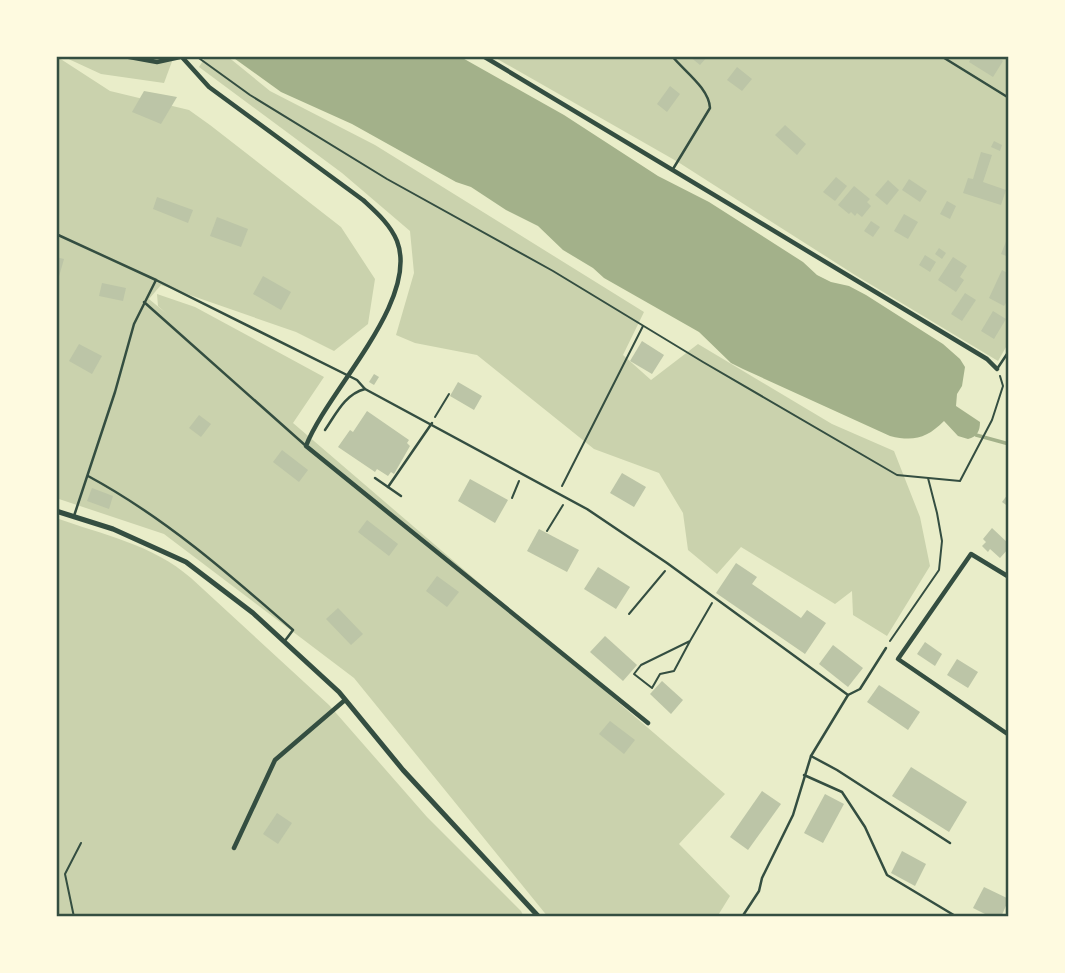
<svg xmlns="http://www.w3.org/2000/svg" width="1065" height="973" viewBox="0 0 1065 973" font-family="'DejaVu Sans',sans-serif">
  <rect width="100%" height="100%" fill="#e9edc9"/>
  <g fill="#cad2ad">
    <polygon points="56,56 110,91 189,110 210,125 341,227 375,279 368,324 334,351 296,332 161,285 149,299 167,314 158,306 157,294 195,307 324,377 293,423 725,794 679,844 730,896 717,917 548,917 354,678 164,534 56,498"/>
    <polygon points="62,56 174,56 164,83 101,74"/>
    <polygon points="206,56 227,56 270,91 375,145 644,312 623,355 651,380 698,344 832,424 894,451 920,517 930,566 887,636 853,615 852,591 835,604 741,547 717,574 688,550 683,513 659,473 594,449 477,355 415,343 396,335 414,273 410,231 342,173 199,67"/>
    <polygon points="492,56 1009,56 1009,342 998,361 855,275 678,162"/>
    <path d="M 56,518 C 103,535 152,544 191,578 L 329,705 L 427,817 L 521,911 L 524,917 L 56,917 Z"/>
  </g>
  <path fill="#a3b18a" d="M 231,56 L 459,56 L 564,115 L 658,176 L 709,202 L 803,262 L 817,275 L 831,282 L 849,286 L 866,295 L 943,344 L 960,359 L 965,367 L 962,386 L 957,394 L 956,406 L 980,422 C 980,431 977,437 968,439 L 958,436 L 944,421 C 927,438 914,442 890,436 L 743,369 L 731,363 L 699,332 L 604,278 L 593,268 L 563,250 L 538,226 L 506,210 L 471,187 L 456,182 L 352,124 L 281,92 Z"/>
  <g fill="none" stroke-linecap="round" stroke-linejoin="round">
    <polyline stroke="#a3b18a" stroke-width="3.5" points="976,435 1009,444"/>
  </g>
  <g fill="#bcc5a7">
    <polygon points="689,56 708,56 700,65"/>
    <polygon points="972,56 995,56 1003,61 993,77 969,62"/>
    <polygon points="737,67 752,79 742,91 727,80"/>
    <polygon points="670,86 680,94 667,112 657,104"/>
    <polygon points="144,91 177,97 161,124 132,112"/>
    <polygon points="785,125 806,144 797,155 775,135"/>
    <polygon points="994,141 1002,145 1000,151 991,147"/>
    <polygon points="981,152 992,155 983,182 1006,190 1001,205 963,193 968,178 973,179"/>
    <polygon points="836,177 847,186 835,201 823,192"/>
    <polygon points="909,179 927,191 920,202 902,190"/>
    <polygon points="888,180 899,190 887,205 875,195"/>
    <polygon points="854,186 870,199 867,202 871,206 862,217 857,213 855,216 851,212 849,214 838,205"/>
    <polygon points="157,197 193,210 188,223 153,209"/>
    <polygon points="947,201 956,206 950,219 940,214"/>
    <polygon points="904,214 918,222 908,239 894,231"/>
    <polygon points="217,217 248,229 241,247 210,236"/>
    <polygon points="871,221 880,227 873,237 864,231"/>
    <polygon points="1009,234 1009,257 1001,254"/>
    <polygon points="939,248 946,253 942,259 935,254"/>
    <polygon points="925,255 936,262 930,272 919,265"/>
    <polygon points="56,257 64,259 58,280 56,280"/>
    <polygon points="953,257 967,266 960,277 964,280 956,292 938,280"/>
    <polygon points="1002,270 1009,274 1009,298 1004,306 989,298"/>
    <polygon points="263,276 291,292 281,310 253,294"/>
    <polygon points="102,283 126,288 123,301 99,296"/>
    <polygon points="965,293 976,300 962,321 951,314"/>
    <polygon points="993,311 1006,319 994,339 981,331"/>
    <polygon points="642,341 664,355 652,374 630,361"/>
    <polygon points="79,344 102,356 92,374 69,361"/>
    <polygon points="374,374 379,377 374,385 369,382"/>
    <polygon points="458,382 482,396 474,410 450,396"/>
    <polygon points="367,411 409,440 407,443 410,446 394,474 391,472 388,476 377,469 375,472 338,447 350,430 353,432"/>
    <polygon points="199,415 211,424 201,437 189,428"/>
    <polygon points="282,450 308,470 299,482 273,462"/>
    <polygon points="622,473 646,487 634,507 610,493"/>
    <polygon points="470,479 508,500 495,523 458,501"/>
    <polygon points="92,488 113,496 109,509 87,501"/>
    <polygon points="1008,494 1009,495 1009,507 1002,502"/>
    <polygon points="367,520 398,544 389,556 358,532"/>
    <polygon points="992,528 1009,544 1009,548 1000,558 990,549 988,552 982,546 986,542 983,539"/>
    <polygon points="539,529 579,550 567,572 527,551"/>
    <polygon points="736,563 757,577 752,584 801,618 807,610 826,623 805,654 716,593"/>
    <polygon points="598,567 630,587 616,609 584,589"/>
    <polygon points="437,576 459,592 447,607 426,591"/>
    <polygon points="338,608 363,634 351,645 326,619"/>
    <polygon points="605,636 637,665 623,681 590,652"/>
    <polygon points="925,642 942,654 935,666 917,654"/>
    <polygon points="833,645 863,668 848,687 819,664"/>
    <polygon points="957,659 978,672 968,688 947,675"/>
    <polygon points="662,681 683,700 671,714 650,694"/>
    <polygon points="879,685 920,712 908,730 867,702"/>
    <polygon points="610,721 635,740 624,754 599,734"/>
    <polygon points="911,767 967,802 949,832 892,796"/>
    <polygon points="762,791 781,804 748,850 730,837"/>
    <polygon points="825,794 844,804 823,843 804,833"/>
    <polygon points="277,813 292,823 278,844 263,834"/>
    <polygon points="902,851 926,864 915,886 891,873"/>
    <polygon points="984,887 1009,899 1001,917 991,917 973,908"/>
  </g>
  <g fill="none" stroke-linecap="round" stroke-linejoin="round">
    <g stroke="#344e41" stroke-width="2">
      <polyline points="196,56 250,95 387,179 553,271 703,362 897,475 960,481 992,420 1003,386 1000,376"/>
      <polyline points="435,417 449,394"/>
      <polyline points="562,486 643,326"/>
      <polyline points="512,498 519,481"/>
      <polyline points="547,531 563,505"/>
      <polyline points="629,614 665,571"/>
      <polyline points="690,641 674,671 660,674 652,688 634,674 641,665 690,641 712,603"/>
      <polyline points="890,641 939,570 942,541 937,513 928,478"/>
      <polyline points="74,917 65,874 81,843"/>
    </g>
    <g stroke="#344e41" stroke-width="2.5">
      <path d="M 672,56 C 684,71 709,88 710,108 L 673,169"/>
      <polyline points="941,56 1009,98"/>
      <polyline points="56,234 156,280"/>
      <polyline points="144,302 306,446"/>
      <polyline points="997,369 1009,351"/>
      <path d="M 325,430 C 336,414 345,394 365,389"/>
      <path d="M 88,476 C 164,517 228,573 293,630 L 284,642"/>
      <polyline points="375,478 401,496"/>
      <polyline points="388,487 432,423"/>
      <polyline points="74,516 115,392 134,324 156,280 357,380 365,389 587,509 667,563 848,695 811,756 793,815 762,878 759,891 742,917"/>
      <polyline points="848,695 860,689 886,648"/>
      <polyline points="811,756 837,770 950,843"/>
      <polyline points="804,775 842,792 865,827 887,875 957,917"/>
    </g>
    <g stroke="#344e41" stroke-width="4.5">
      <polyline points="124,56 157,62 180,57"/>
      <path d="M 181,56 L 209,87 L 363,200 C 376,212 390,224 397,241 C 420,301 327,391 306,446 L 648,723"/>
      <polyline points="483,56 987,359 997,369"/>
      <polyline points="1009,577 971,554 898,659 1009,735"/>
      <polyline points="234,848 275,760 345,700"/>
    </g>
    <polyline stroke="#344e41" stroke-width="5" points="56,511 113,529 186,562 253,613 339,692 403,770 539,917"/>
  </g>
  <rect width="1065" height="973" fill="none" stroke="#fefae0" stroke-width="116"/>
  <rect x="58" y="58" width="949" height="857" fill="none" stroke="#344e41" stroke-width="2.5"/>
</svg>
